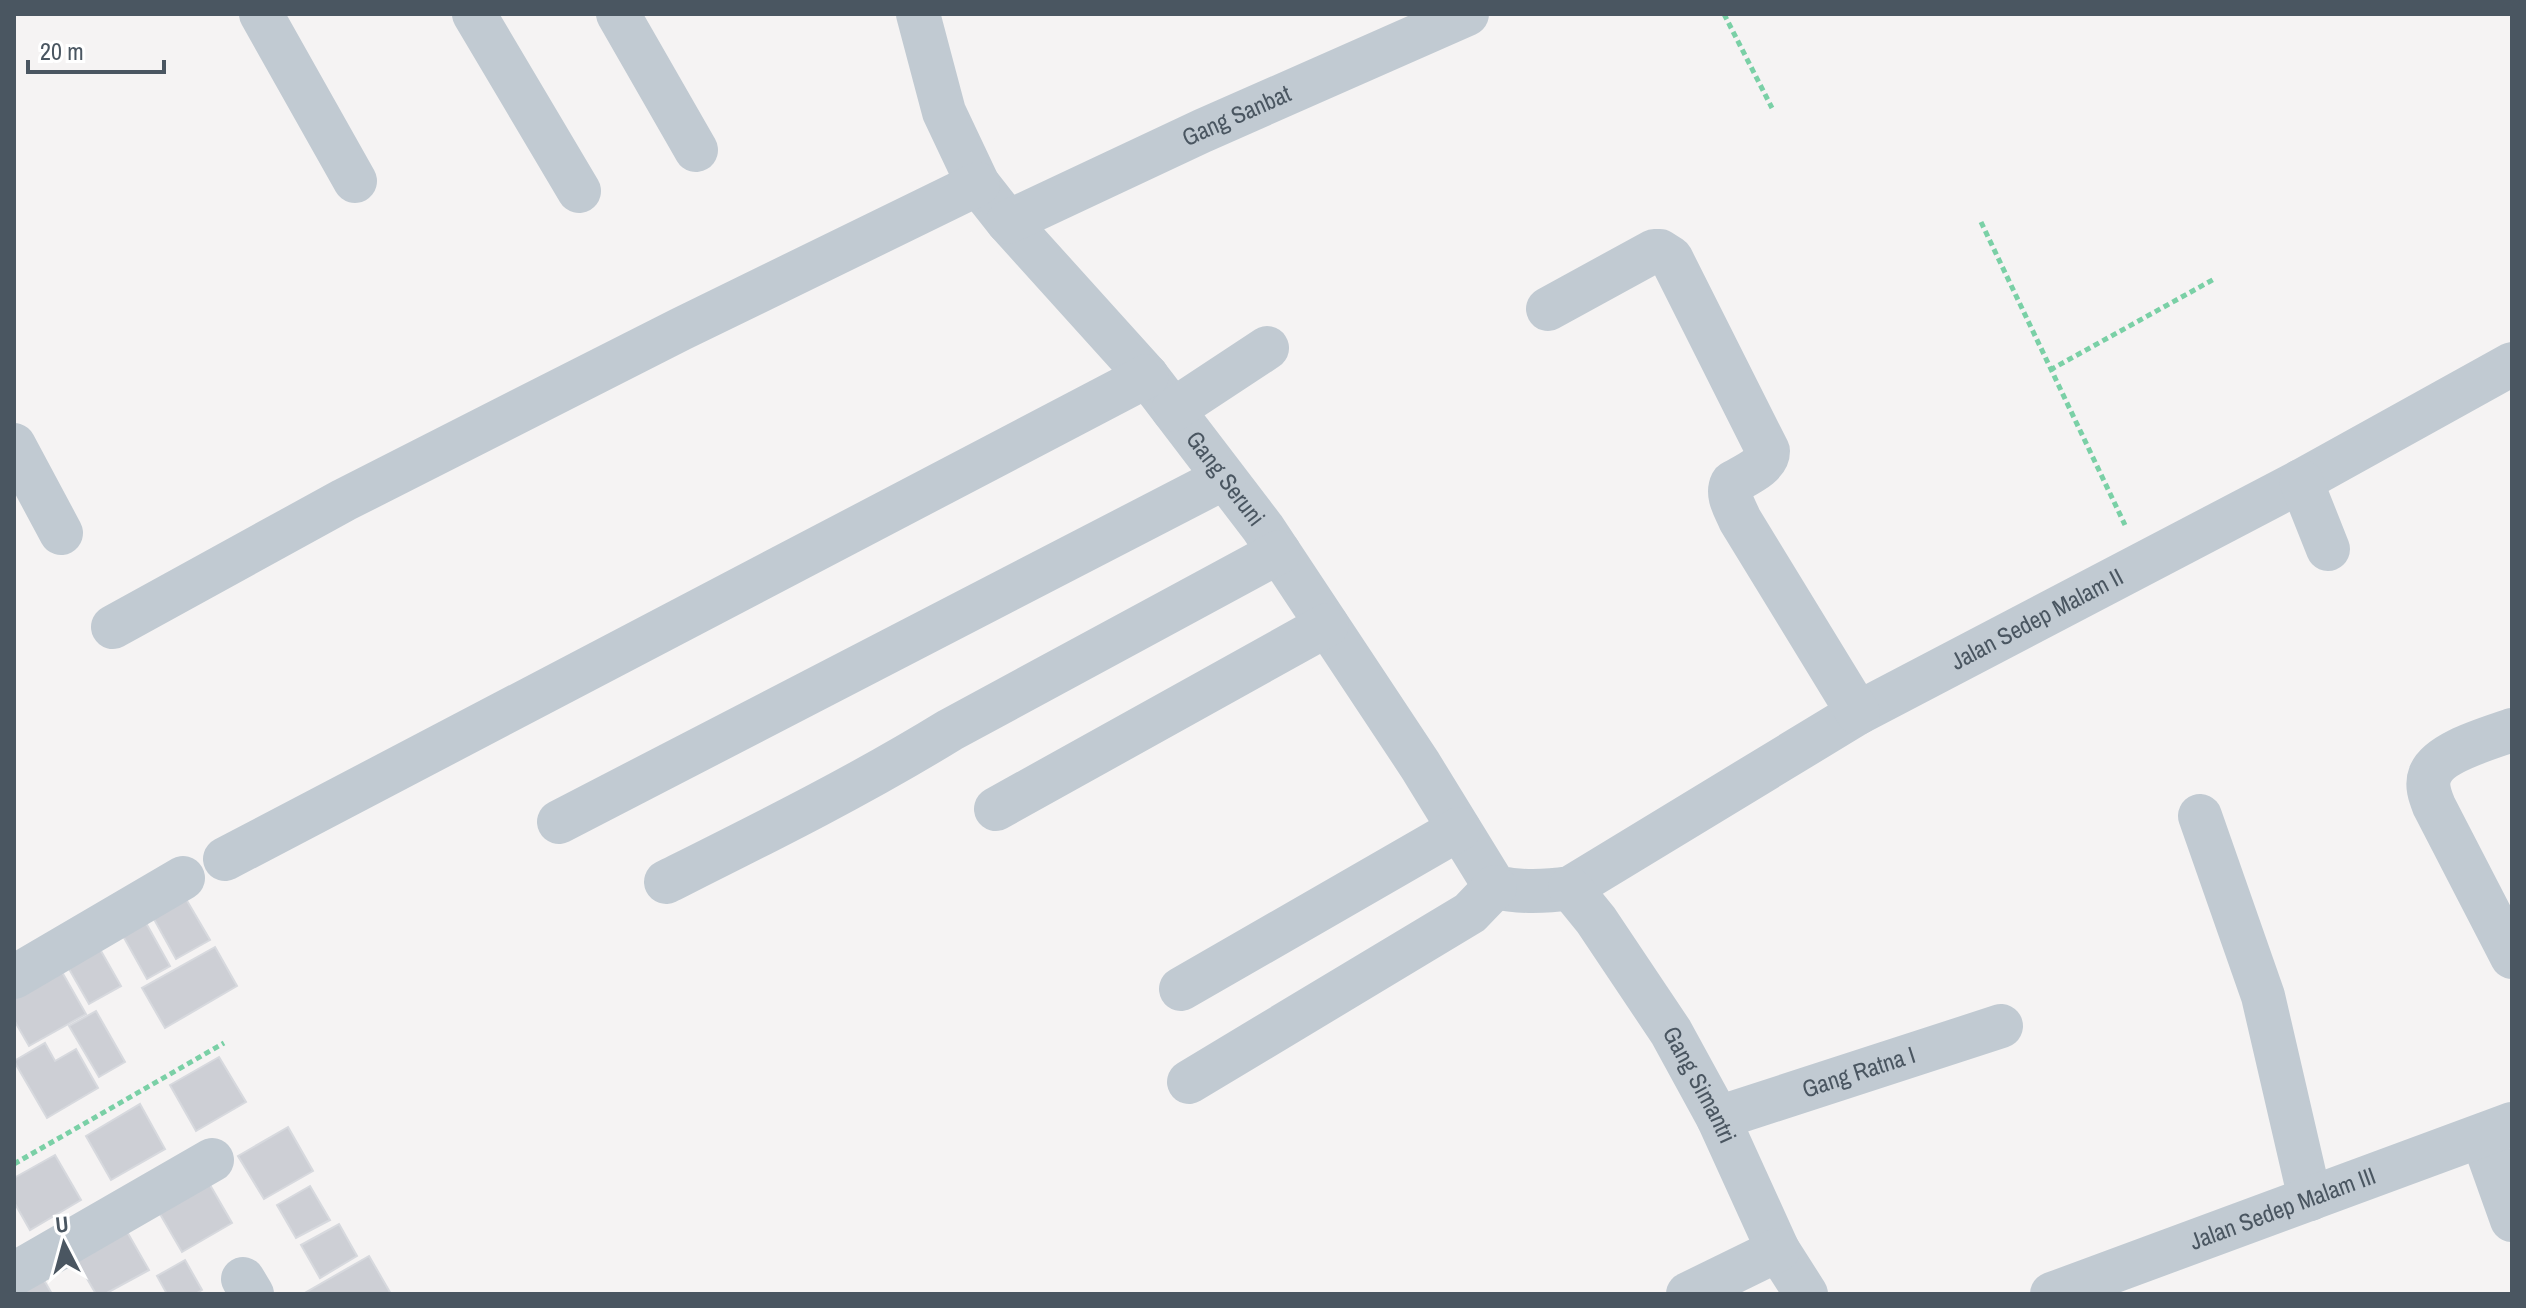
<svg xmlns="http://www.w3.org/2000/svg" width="2526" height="1308" viewBox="0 0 2526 1308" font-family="'Archivo Narrow',sans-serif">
  <rect width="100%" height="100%" fill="#f5f3f3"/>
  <g fill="#cdcfd5" stroke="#d7d9de" stroke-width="2">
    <polygon points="183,894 210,940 176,959 150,912"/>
    <polygon points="141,914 170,966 147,979 118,927"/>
    <polygon points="97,944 121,986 89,1004 65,962"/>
    <polygon points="215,947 237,986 165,1028 142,988"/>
    <polygon points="62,972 86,1014 29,1046 14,1020 14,999"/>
    <polygon points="96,1011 125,1062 99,1077 69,1026"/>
    <polygon points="45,1043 55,1061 76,1049 98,1088 47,1118 14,1061"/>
    <polygon points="219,1057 246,1102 196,1131 170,1085"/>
    <polygon points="140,1104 165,1149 111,1180 86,1136"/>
    <polygon points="288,1127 313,1171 264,1199 238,1156"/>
    <polygon points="55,1155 81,1200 30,1230 14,1202 14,1178"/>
    <polygon points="206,1178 232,1223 182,1252 156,1207"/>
    <polygon points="310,1186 330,1220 296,1238 277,1205"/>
    <polygon points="339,1224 357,1256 320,1278 301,1245"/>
    <polygon points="126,1230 149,1270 105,1294 96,1294 75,1258"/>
    <polygon points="369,1256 391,1294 303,1294"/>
    <polygon points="185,1260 202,1290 195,1294 167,1294 157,1276"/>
    <polygon points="41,1275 52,1294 14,1294"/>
  </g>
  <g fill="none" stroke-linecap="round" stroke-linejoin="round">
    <g stroke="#7ad0a6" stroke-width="5" stroke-dasharray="6 4" stroke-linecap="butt">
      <polyline points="1724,14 1772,108"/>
      <polyline points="1981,222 2125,525"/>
      <polyline points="2050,370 2216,278"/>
      <polyline points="14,1164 224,1043"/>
    </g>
    <g stroke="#c1cad2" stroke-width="44">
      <polyline points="261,14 355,181"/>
      <polyline points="474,14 579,191"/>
      <polyline points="618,14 696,150"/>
      <path id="s1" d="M 918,14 L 944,112 L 978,184 L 1008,222 L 1147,376 L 1263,528 L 1420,765 L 1495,887 C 1521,893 1544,892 1570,888 L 1858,713 L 2301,481 L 2512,364"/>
      <path id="s2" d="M 1008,222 L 1202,131 L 1467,14"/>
      <path d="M 1548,309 L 1654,251 L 1660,251 L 1671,258 L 1768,451 C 1768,466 1745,475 1732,483 C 1726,495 1735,508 1740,520 L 1858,713"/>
      <polyline points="1173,410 1267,348"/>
      <polyline points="14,445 61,533"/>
      <polyline points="2301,481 2328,549"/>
      <polyline points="113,627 344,500 681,329 978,184"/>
      <path d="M 2512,730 C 2490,738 2438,752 2430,775 C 2426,785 2430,796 2434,806 L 2512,957"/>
      <polyline points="996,809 1327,625"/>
      <polyline points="2200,816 2263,996 2310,1199"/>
      <polyline points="559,822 1224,478"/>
      <polyline points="225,859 1147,376"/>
      <path d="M 666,882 C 762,834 859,786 950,730 L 1279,552"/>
      <path id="s3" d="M 1570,888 L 1596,920 L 1671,1032 L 1718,1118 L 1778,1250 L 1806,1294"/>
      <polyline points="14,977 183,878"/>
      <polyline points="1181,989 1459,829"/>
      <polyline points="1189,1082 1470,913 1495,887"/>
      <path id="s4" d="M 1718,1118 L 2001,1026"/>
      <polyline points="2482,1136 2512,1220"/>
      <polyline points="14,1274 212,1160"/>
      <polyline points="243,1279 252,1294"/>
      <polyline points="1688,1294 1778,1250"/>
      <path id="s5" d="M 2052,1294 L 2512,1124"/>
    </g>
  </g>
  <g text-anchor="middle" stroke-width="6" stroke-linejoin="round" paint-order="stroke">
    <g font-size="24" fill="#4a5661" stroke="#fff">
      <text dy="8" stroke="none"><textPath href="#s2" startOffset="252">Gang Sanbat</textPath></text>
      <text dy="8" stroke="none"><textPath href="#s1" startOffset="566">Gang Seruni</textPath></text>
      <text dy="8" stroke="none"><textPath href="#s1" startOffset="1670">Jalan Sedep Malam II</textPath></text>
      <text dy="8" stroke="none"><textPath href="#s4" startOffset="148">Gang Ratna I</textPath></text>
      <text dy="8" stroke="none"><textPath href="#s3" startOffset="236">Gang Simantri</textPath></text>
      <text dy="8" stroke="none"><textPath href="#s5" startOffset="246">Jalan Sedep Malam III</textPath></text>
    </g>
  </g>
  <rect width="2526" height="1308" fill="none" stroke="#4a5661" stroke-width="32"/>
  <g transform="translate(64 1244) rotate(354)" stroke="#ffffff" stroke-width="6" paint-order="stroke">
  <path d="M0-6L14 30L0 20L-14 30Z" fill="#4a5661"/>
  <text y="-12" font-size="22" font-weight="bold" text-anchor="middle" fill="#4a5661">U</text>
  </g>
  <path d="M28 60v12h136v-12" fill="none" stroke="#4a5661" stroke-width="4"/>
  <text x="40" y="60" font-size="24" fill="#4a5661" stroke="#ffffff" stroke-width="6" paint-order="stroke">20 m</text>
</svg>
